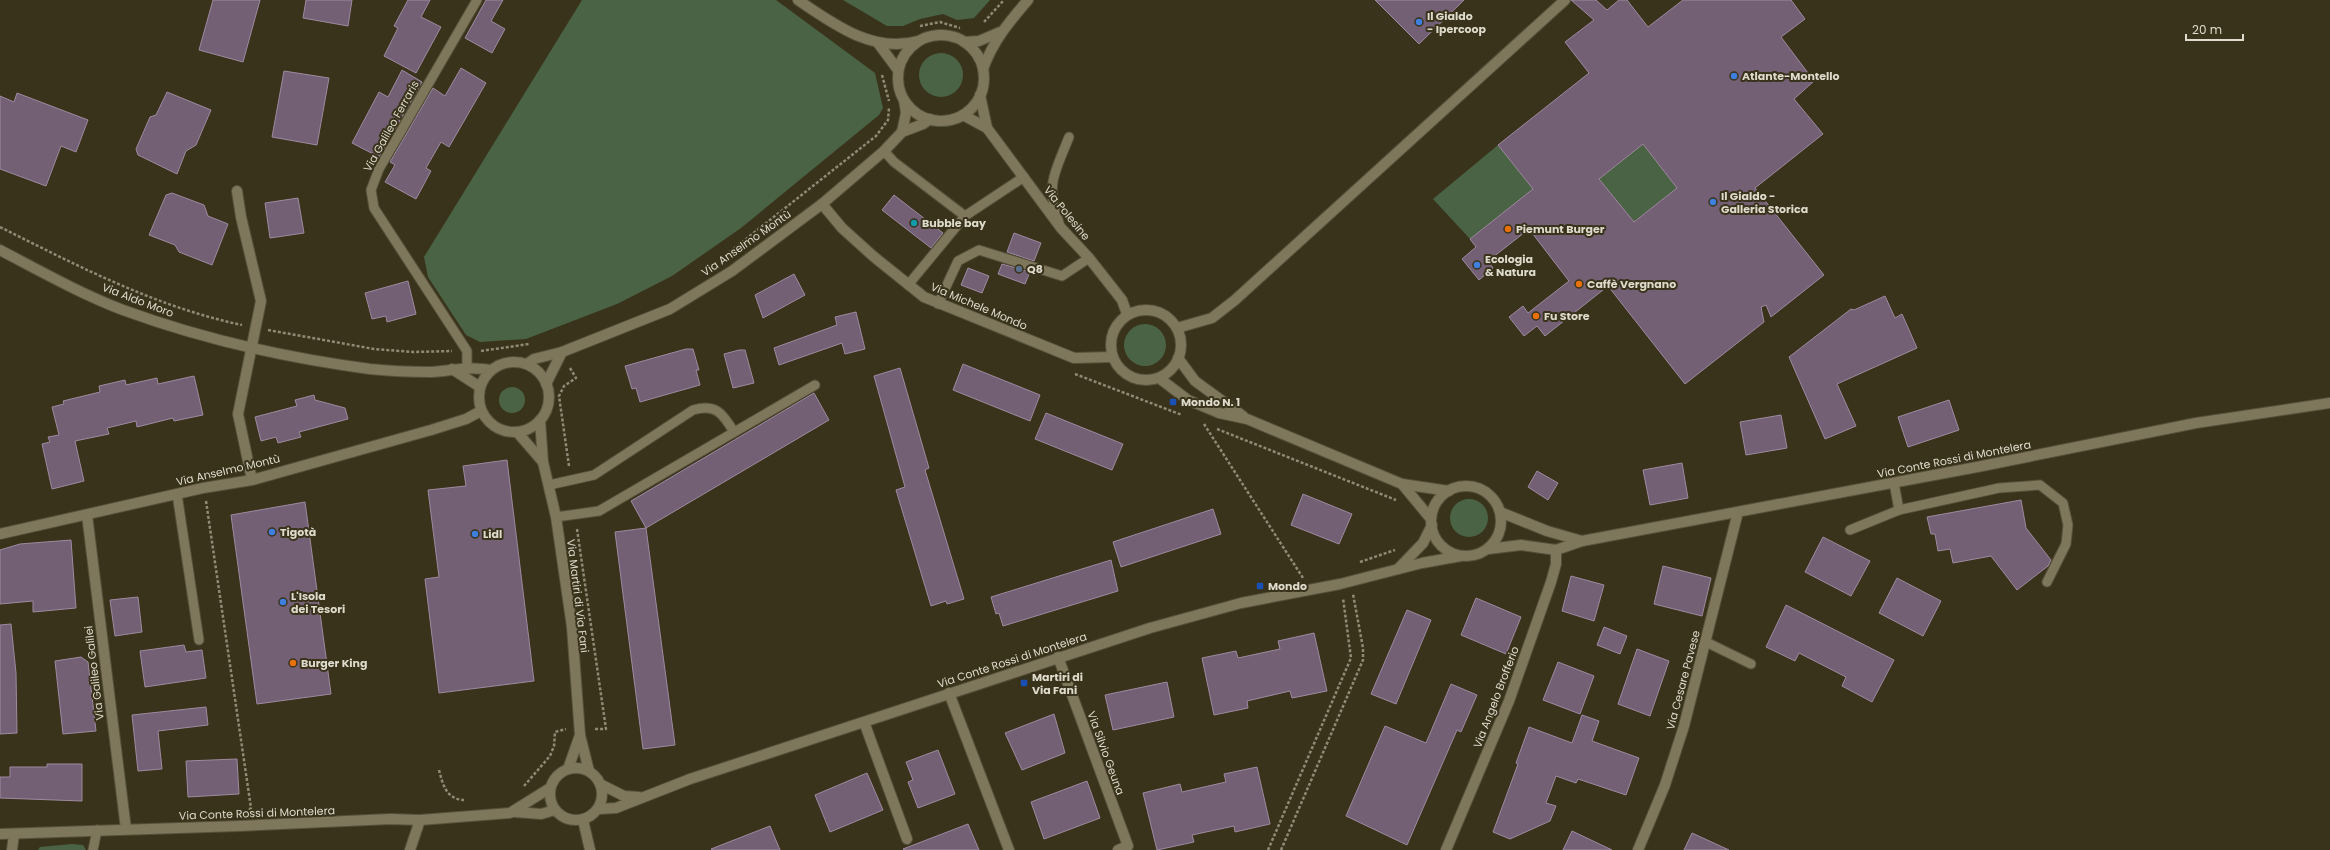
<svg xmlns="http://www.w3.org/2000/svg" width="2330" height="850" viewBox="0 0 2330 850" font-family="Poppins,sans-serif">
  <rect width="100%" height="100%" fill="#3a331b"/>
  <g fill="#496344">
    <polygon points="582,0 776,0 875,73 883,108 879,115 741,228 672,276 617,304 526,339 480,342 466,335 428,277 424,257"/>
    <polygon points="843,0 990,0 974,18 957,20 943,14 920,19 903,26 887,26"/>
    <circle cx="941" cy="75" r="22"/>
    <polygon points="1643,144 1677,188 1634,222 1599,179"/>
    <polygon points="1498,145 1533,189 1470,239 1433,199"/>
    <circle cx="1145" cy="345" r="21"/>
    <circle cx="512" cy="400" r="13"/>
    <circle cx="1469" cy="518" r="19"/>
    <polygon points="72,844 83,845 86,850 38,850 40,847"/>
  </g>
  <g fill="#736075" stroke="#9e8aa0" fill-rule="evenodd">
    <polygon points="213,0 260,0 243,62 199,50"/>
    <polygon points="306,0 352,0 348,26 303,18"/>
    <polygon points="408,0 430,0 421,17 441,27 416,73 384,56 398,28 394,26"/>
    <polygon points="486,0 503,0 491,21 505,29 492,53 465,38"/>
    <polygon points="1375,0 1464,0 1419,44"/>
    <path d="M 1571,0 L 1596,0 L 1607,10 L 1619,0 L 1627,0 L 1648,27 L 1683,0 L 1791,0 L 1805,19 L 1781,37 L 1814,81 L 1794,99 L 1823,134 L 1755,188 L 1824,275 L 1771,317 L 1766,305 L 1761,307 L 1764,322 L 1685,384 L 1608,286 L 1545,336 L 1537,326 L 1524,336 L 1509,317 L 1523,306 L 1528,313 L 1569,281 L 1529,229 L 1488,261 L 1493,268 L 1479,280 L 1462,259 L 1476,247 L 1470,239 L 1533,189 L 1498,145 L 1589,73 L 1565,42 L 1594,20 ZM 1643,144 L 1677,188 L 1634,222 L 1599,179 Z"/>
    <polygon points="461,68 486,83 449,147 441,142 426,168 431,171 416,199 385,182 395,165 390,162 433,88 445,96"/>
    <polygon points="402,70 422,82 379,157 352,143 379,92 388,97"/>
    <polygon points="284,71 329,78 317,145 272,137"/>
    <polygon points="167,92 211,110 196,145 186,151 177,174 138,155 136,149 150,117 156,115"/>
    <polygon points="17,93 88,120 76,152 61,146 46,186 0,169 0,96 14,102"/>
    <polygon points="172,193 204,205 208,216 228,224 212,265 179,252 175,245 149,235 166,195"/>
    <polygon points="894,195 943,233 931,248 882,210"/>
    <polygon points="298,198 304,233 270,238 265,203"/>
    <polygon points="1014,233 1041,243 1034,261 1007,252"/>
    <polygon points="1002,264 1030,272 1025,284 998,274"/>
    <polygon points="968,268 989,276 982,293 961,285"/>
    <polygon points="794,274 805,295 763,318 755,295"/>
    <polygon points="408,281 416,314 387,322 386,316 372,319 365,293"/>
    <polygon points="1885,296 1895,318 1902,314 1917,348 1837,384 1856,426 1825,439 1789,357 1851,309 1854,310"/>
    <polygon points="856,312 865,349 845,354 842,343 779,365 774,348 837,325 835,317"/>
    <polygon points="686,349 693,349 699,370 696,370 700,385 640,402 636,388 632,389 625,366"/>
    <polygon points="739,350 745,350 754,383 733,388 724,354"/>
    <polygon points="963,364 1040,395 1030,421 953,390"/>
    <polygon points="900,368 929,468 925,470 964,599 947,604 946,601 931,606 896,490 905,487 874,376"/>
    <polygon points="194,376 203,415 174,421 173,418 137,427 136,421 107,428 109,434 75,441 84,481 52,489 42,444 50,442 48,437 59,435 52,407 64,404 63,401 100,392 99,386 125,380 126,385 157,378 158,384"/>
    <polygon points="814,393 829,420 646,528 631,501"/>
    <polygon points="314,395 315,400 345,408 348,419 299,432 301,437 278,443 276,437 261,441 255,417 297,406 295,400"/>
    <polygon points="1949,400 1959,430 1908,447 1898,417"/>
    <polygon points="1046,413 1123,444 1112,470 1035,439"/>
    <polygon points="1781,415 1787,448 1746,455 1740,422"/>
    <polygon points="507,460 534,681 439,693 425,579 439,577 428,490 466,486 463,466"/>
    <polygon points="1682,463 1688,498 1650,505 1643,470"/>
    <polygon points="1537,471 1558,483 1548,500 1528,487"/>
    <polygon points="1303,494 1352,514 1339,544 1291,525"/>
    <polygon points="2021,500 2026,528 2051,560 2048,566 2017,590 1991,556 1953,563 1950,549 1938,551 1935,534 1931,534 1927,517"/>
    <polygon points="305,502 331,694 257,704 231,515"/>
    <polygon points="1213,509 1221,534 1121,567 1113,542"/>
    <polygon points="646,528 675,745 643,749 615,532"/>
    <polygon points="1823,537 1870,561 1851,596 1805,572"/>
    <polygon points="71,540 76,608 33,612 33,601 0,604 0,550 20,544"/>
    <polygon points="1111,560 1118,591 1003,626 999,613 996,614 991,597"/>
    <polygon points="1663,566 1711,578 1702,616 1654,604"/>
    <polygon points="1571,576 1604,585 1594,621 1562,611"/>
    <polygon points="1897,578 1941,601 1923,636 1879,613"/>
    <polygon points="138,597 142,632 115,636 110,600"/>
    <polygon points="1476,598 1521,617 1506,654 1461,635"/>
    <polygon points="1786,605 1894,660 1872,702 1842,686 1846,677 1799,653 1795,661 1766,647"/>
    <polygon points="1407,610 1431,620 1396,704 1371,694"/>
    <polygon points="11,624 16,673 17,733 0,734 0,625"/>
    <polygon points="1604,627 1627,636 1620,654 1597,645"/>
    <polygon points="1314,633 1327,691 1292,698 1290,691 1247,701 1248,708 1214,715 1202,658 1236,651 1238,658 1280,649 1278,641"/>
    <polygon points="184,645 186,652 202,650 206,678 145,687 140,651"/>
    <polygon points="1637,649 1669,661 1650,716 1618,704"/>
    <polygon points="81,657 88,662 96,731 63,734 55,661"/>
    <polygon points="1558,662 1594,676 1580,714 1543,700"/>
    <polygon points="1167,682 1174,717 1113,730 1105,695"/>
    <polygon points="1451,684 1477,695 1461,732 1457,730 1407,845 1346,816 1385,726 1426,743"/>
    <polygon points="206,707 208,725 158,731 162,769 138,771 132,715"/>
    <polygon points="1054,714 1065,753 1022,770 1005,733"/>
    <polygon points="1582,715 1599,721 1592,741 1639,758 1626,795 1578,779 1576,783 1556,776 1546,803 1556,806 1550,821 1510,839 1493,832 1518,764 1516,763 1529,727 1572,743"/>
    <polygon points="938,750 955,794 918,808 908,782 913,780 906,762"/>
    <polygon points="237,759 239,794 188,797 186,761"/>
    <polygon points="47,764 82,764 82,801 0,798 0,777 10,777 10,767 47,767"/>
    <polygon points="1257,767 1270,824 1235,832 1234,826 1192,835 1194,842 1157,850 1143,793 1180,784 1182,792 1226,782 1224,774"/>
    <polygon points="867,773 883,810 830,832 815,795"/>
    <polygon points="1087,781 1100,818 1044,839 1031,802"/>
    <polygon points="968,824 979,850 904,850 903,849"/>
    <polygon points="770,826 780,850 712,850 711,849"/>
    <polygon points="1572,831 1612,850 1563,850"/>
    <polygon points="1692,833 1729,850 1684,850"/>
  </g>
  <g fill="none" stroke-linecap="round" stroke-linejoin="round">
    <defs>
      <g id="service">
        <polyline points="884,151 894,162 965,216 908,285"/>
        <polyline points="965,216 1024,177"/>
        <path d="M 1059,223 C 1045,183 1055,173 1069,137"/>
        <polyline points="938,304 958,261 979,250 1062,276 1089,258"/>
        <polyline points="467,368 467,351 374,208 371,190 379,169 477,0"/>
        <polyline points="1894,483 1899,510"/>
        <path d="M 549,485 L 594,475 L 693,410 C 716,403 723,414 734,432"/>
        <polyline points="177,494 199,640"/>
        <polyline points="556,517 599,511 815,385"/>
        <polyline points="1850,530 1899,510 1999,488 2040,485 2063,503 2068,525 2066,544 2047,582"/>
        <polyline points="1706,642 1751,664"/>
        <polyline points="93,850 97,830"/>
      </g>
      <g id="minor">
        <path d="M 798,0 C 833,24 874,54 918,41"/>
        <polyline points="878,43 898,70"/>
        <polyline points="980,95 987,128 1061,228 1089,258 1122,300 1127,314"/>
        <polyline points="963,115 987,128"/>
        <polyline points="237,191 241,217 261,301 238,414 252,480"/>
        <polyline points="822,204 842,228 873,256 924,297 1074,358 1112,357"/>
        <circle cx="1146" cy="345" r="35"/>
        <polyline points="1177,328 1212,318 1235,300 1565,0"/>
        <polyline points="1178,358 1195,381 1243,416"/>
        <polyline points="1159,378 1188,400 1219,413 1247,419 1402,484 1449,491"/>
        <polyline points="540,420 543,462 556,517 572,627 580,735 589,771"/>
        <polyline points="517,432 543,462"/>
        <polyline points="1402,484 1431,519"/>
        <polyline points="87,515 126,829"/>
        <polyline points="0,534 203,488 252,480 431,430 466,419 481,411"/>
        <polyline points="1058,657 1128,846 1118,850"/>
        <polyline points="949,693 1009,850"/>
        <polyline points="864,722 907,839"/>
        <polyline points="568,769 580,735"/>
        <polyline points="583,820 590,850"/>
        <polyline points="12,850 14,834"/>
        <polyline points="410,850 420,820"/>
        <polyline points="1446,850 1509,701 1551,582 1556,564 1556,550"/>
        <polyline points="1638,850 1665,785 1684,726 1738,512"/>
      </g>
      <g id="tertiary">
        <circle cx="941" cy="78" r="43"/>
        <polyline points="964,42 979,41 1000,32"/>
        <path d="M 983,69 C 993,41 1009,22 1028,0"/>
        <polyline points="902,132 906,113 904,100"/>
        <path d="M 0,250 C 40,271 81,294 123,310 C 202,339 287,358 370,369 C 389,371 411,372 431,372 C 451,371 470,366 491,370"/>
        <circle cx="514" cy="397" r="35"/>
        <polyline points="527,364 534,359 562,352 670,309 732,271 822,204 884,151 902,132 923,124 930,119"/>
        <polyline points="452,369 480,387"/>
        <polyline points="546,384 562,352"/>
        <circle cx="1466" cy="521" r="35"/>
        <polyline points="1500,512 1547,531 1582,541"/>
        <polyline points="1488,549 1521,545 1556,550 1582,541 1977,467 2196,423 2330,403"/>
        <polyline points="1398,569 1423,543 1432,525"/>
        <circle cx="576" cy="794" r="26"/>
        <polyline points="600,784 624,796 639,797"/>
        <polyline points="599,809 616,808 690,779 1150,628 1241,603 1340,584 1422,563 1461,556"/>
        <polyline points="515,812 541,814 555,810"/>
        <polyline points="0,834 239,826 390,819 420,820 510,813 550,788"/>
      </g>
    </defs>
    <use href="#service" stroke="#56513b" stroke-width="11"/>
    <use href="#minor" stroke="#56513b" stroke-width="12"/>
    <use href="#tertiary" stroke="#56513b" stroke-width="12"/>
    <g stroke="#8f8a76" stroke-width="2.5" stroke-dasharray="3 2" stroke-linecap="butt">
      <polyline points="984,22 1004,0"/>
      <polyline points="920,26 940,22 960,28"/>
      <polyline points="882,75 889,101"/>
      <path d="M 0,227 C 78,266 156,307 242,325"/>
      <polyline points="722,258 876,136 888,120 889,108"/>
      <polyline points="268,330 374,349 413,352 452,351"/>
      <polyline points="481,351 529,344"/>
      <polyline points="1075,374 1182,415"/>
      <polyline points="1204,424 1303,578"/>
      <polyline points="1217,429 1396,500"/>
      <polyline points="569,466 559,396 564,386 576,378 570,368"/>
      <polyline points="206,501 251,808 248,811"/>
      <polyline points="577,529 606,729 593,729"/>
      <polyline points="1360,562 1395,550"/>
      <path d="M 439,770 C 443,785 446,799 464,800"/>
      <polyline points="524,786 550,756 554,746 555,732 566,729"/>
      <polyline points="1268,850 1351,658 1343,598"/>
      <polyline points="1281,850 1363,660 1363,648 1353,594"/>
    </g>
    <use href="#service" stroke="#7e775c" stroke-width="9"/>
    <use href="#minor" stroke="#7e775c" stroke-width="10"/>
    <use href="#tertiary" stroke="#7e775c" stroke-width="10"/>
  </g>
  <g fill="#3f7fe0" stroke="#3a331b" stroke-width="1.5">
    <circle cx="1419" cy="22" r="4"/>
    <circle cx="1734" cy="76" r="4"/>
    <circle cx="1713" cy="202" r="4"/>
    <circle cx="1477" cy="265" r="4"/>
    <circle cx="272" cy="532" r="4"/>
    <circle cx="475" cy="534" r="4"/>
    <circle cx="283" cy="602" r="4"/>
  </g>
  <circle fill="#0f9aa8" stroke="#3a331b" stroke-width="1.5" cx="914" cy="223" r="4"/>
  <g fill="#e8710a" stroke="#3a331b" stroke-width="1.5">
    <circle cx="1508" cy="229" r="4"/>
    <circle cx="1579" cy="284" r="4"/>
    <circle cx="1536" cy="316" r="4"/>
    <circle cx="293" cy="663" r="4"/>
  </g>
  <circle fill="#5c6f8a" stroke="#3a331b" stroke-width="1.5" cx="1019" cy="269" r="4"/>
  <g fill="#1a4fb4" stroke="#3a331b" stroke-width="1.5">
    <rect x="1169" y="398" width="8" height="8" rx="2"/>
    <rect x="1256" y="582" width="8" height="8" rx="2"/>
    <rect x="1020" y="679" width="8" height="8" rx="2"/>
  </g>
  <g text-anchor="middle" stroke-width="4" stroke-linejoin="round" paint-order="stroke">
    <g font-size="11" font-weight="bold" fill="#dedbcc" stroke="#3a331b" text-anchor="start">
      <text x="1427" y="20">Il Gialdo<tspan x="1427" dy="13">- Ipercoop</tspan></text>
      <text x="1742" y="80">Atlante-Montello</text>
      <text x="1721" y="200">Il Gialdo -<tspan x="1721" dy="13">Galleria Storica</tspan></text>
      <text x="922" y="227">Bubble bay</text>
      <text x="1516" y="233">Piemunt Burger</text>
      <text x="1485" y="263">Ecologia<tspan x="1485" dy="13">&amp; Natura</tspan></text>
      <text x="1027" y="273">Q8</text>
      <text x="1587" y="288">Caffè Vergnano</text>
      <text x="1544" y="320">Fu Store</text>
      <text x="1181" y="406">Mondo N. 1</text>
      <text x="280" y="536">Tigotà</text>
      <text x="483" y="538">Lidl</text>
      <text x="1268" y="590">Mondo</text>
      <text x="291" y="600">L'Isola<tspan x="291" dy="13">dei Tesori</tspan></text>
      <text x="301" y="667">Burger King</text>
      <text x="1032" y="681">Martiri di<tspan x="1032" dy="13">Via Fani</tspan></text>
    </g>
    <g font-size="11" fill="#dedbcc" stroke="#3a331b">
      <text transform="translate(391 126) rotate(-61)" y="4">Via Galileo Ferraris</text>
      <text transform="translate(1067 213) rotate(51)" y="4">Via Polesine</text>
      <text transform="translate(746 243) rotate(-35)" y="4">Via Anselmo Montù</text>
      <text transform="translate(138 300) rotate(21)" y="4">Via Aldo Moro</text>
      <text transform="translate(979 306) rotate(23)" y="4">Via Michele Mondo</text>
      <text transform="translate(1954 459) rotate(-11)" y="4">Via Conte Rossi di Montelera</text>
      <text transform="translate(228 470) rotate(-13)" y="4">Via Anselmo Montù</text>
      <text transform="translate(578 596) rotate(83)" y="4">Via Martiri di Via Fani</text>
      <text transform="translate(1012 660) rotate(-18)" y="4">Via Conte Rossi di Montelera</text>
      <text transform="translate(94 673) rotate(-97)" y="4">Via Galileo Galilei</text>
      <text transform="translate(1683 680) rotate(-75)" y="4">Via Cesare Pavese</text>
      <text transform="translate(1496 697) rotate(-69)" y="4">Via Angelo Brofferio</text>
      <text transform="translate(1106 753) rotate(70)" y="4">Via Silvio Geuna</text>
      <text transform="translate(257 813) rotate(-2)" y="4">Via Conte Rossi di Montelera</text>
    </g>
  </g>
  <path d="M2186 34v6h57v-6" fill="none" stroke="#dedbcc" stroke-width="2"/>
  <text x="2192" y="34" font-size="12" fill="#dedbcc" stroke="#3a331b" stroke-width="3" paint-order="stroke">20 m</text>
</svg>
